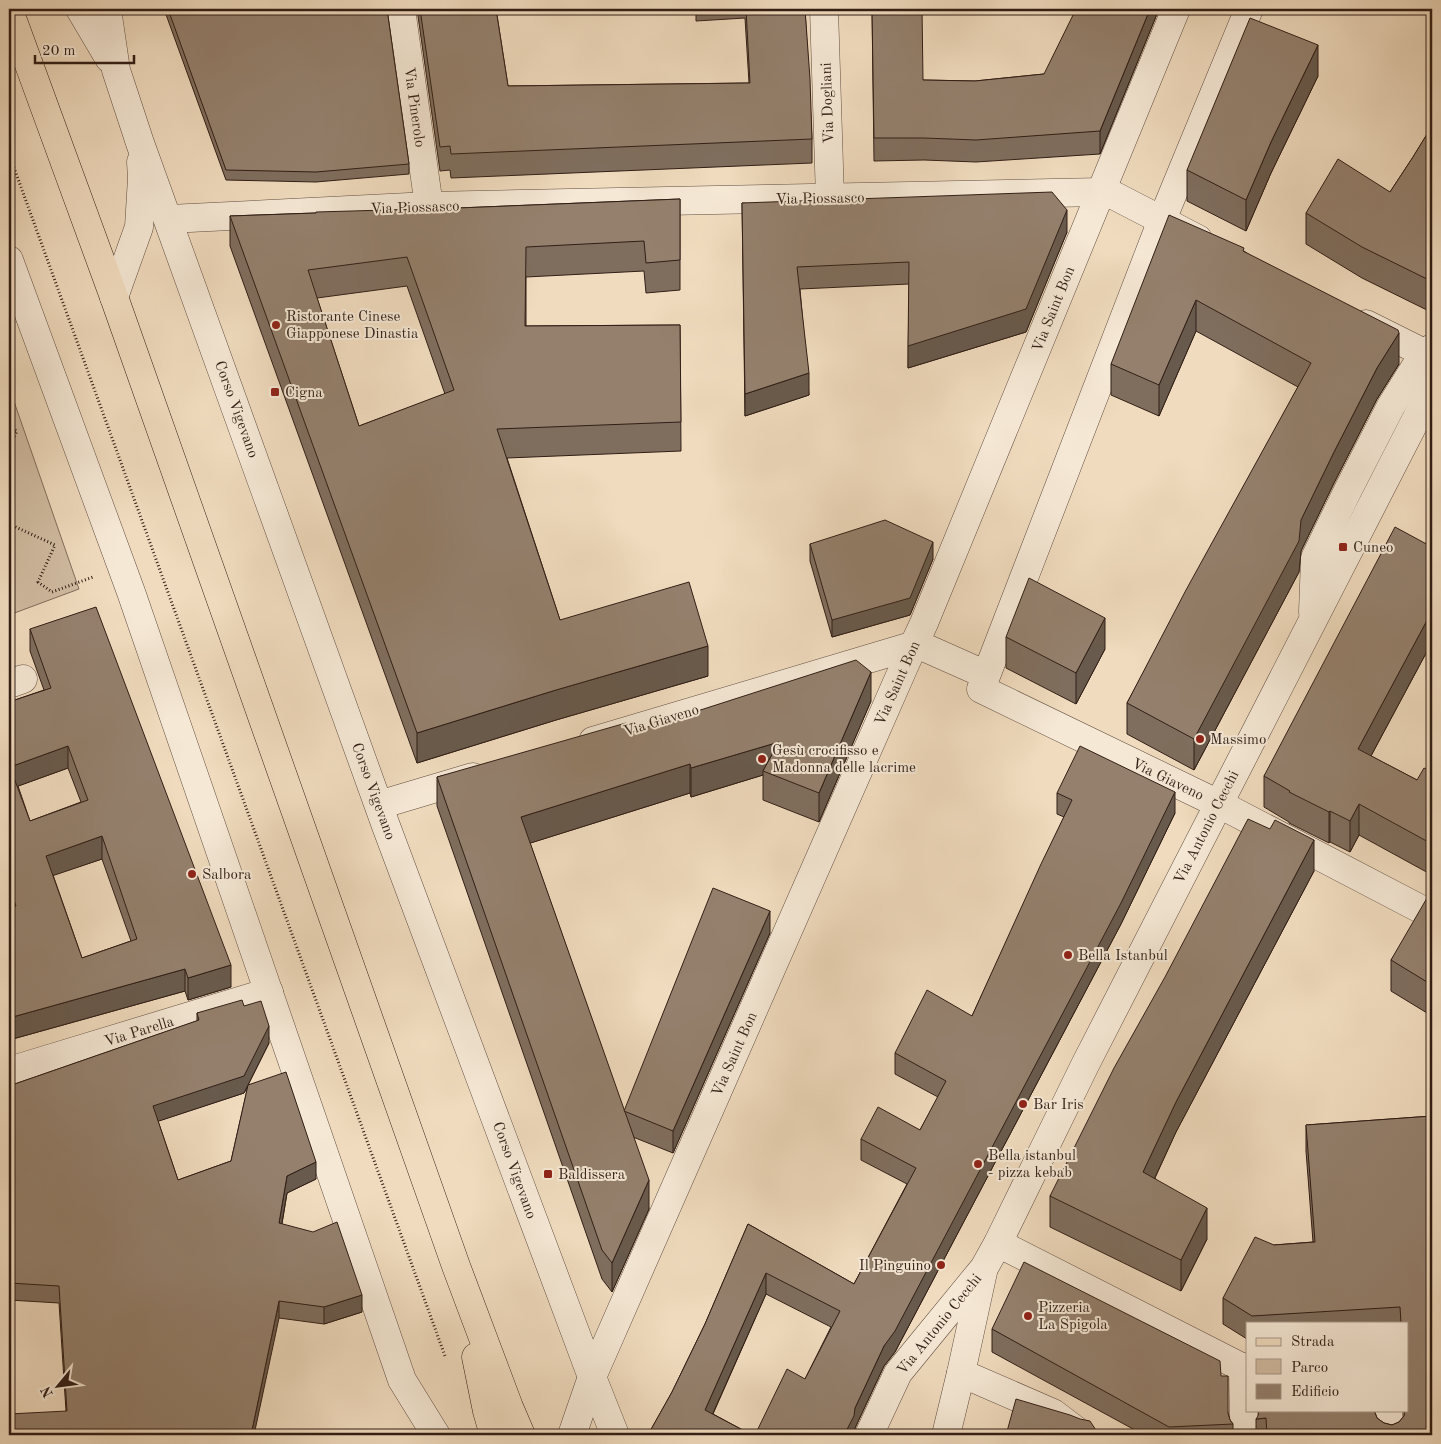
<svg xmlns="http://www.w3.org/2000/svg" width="1441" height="1444" viewBox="0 0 1441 1444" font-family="'Old Standard TT',serif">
  <rect width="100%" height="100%" fill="#f0dbbe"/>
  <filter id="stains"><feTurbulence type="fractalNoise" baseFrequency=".004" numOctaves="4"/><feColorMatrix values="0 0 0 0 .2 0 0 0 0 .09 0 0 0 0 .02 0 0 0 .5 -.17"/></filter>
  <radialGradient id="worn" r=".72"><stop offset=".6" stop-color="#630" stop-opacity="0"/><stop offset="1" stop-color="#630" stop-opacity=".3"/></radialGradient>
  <polygon fill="#d0bba1" stroke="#806c5c" points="9,387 79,589 9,615"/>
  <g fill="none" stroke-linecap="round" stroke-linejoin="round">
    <defs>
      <g id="minor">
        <polyline points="80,9 109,58"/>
        <polyline points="107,9 116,70 140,143 386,826 592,1377 615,1435"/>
        <polyline points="401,9 429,206"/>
        <polyline points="824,9 830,198"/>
        <polyline points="1249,9 1162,220 981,689 1225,807 1432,915"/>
        <polyline points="169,219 429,206 1101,192 1115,196 1198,239"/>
        <polyline points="9,260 131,592 402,1380 436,1435"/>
        <polyline points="114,297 139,227 142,178 141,162"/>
        <polyline points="1366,324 1432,357"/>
        <polyline points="1313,612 1315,558 1348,490 1391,406 1424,353 1432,348"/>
        <polyline points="928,649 973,669"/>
        <polyline points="9,684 23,679"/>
        <polyline points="593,741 915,645"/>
        <polyline points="379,805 473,777"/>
        <polyline points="9,1071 269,992"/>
        <polyline points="998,1243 1243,1368 1247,1367"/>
        <polyline points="1243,1368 1244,1435"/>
        <polyline points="961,1373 1053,1413 1082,1435"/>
        <polyline points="1388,1410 1390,1435"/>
        <polyline points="572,1435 592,1377 906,662 924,623 1176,9"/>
        <polyline points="869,1435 898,1373 984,1268 998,1243 1085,1065 1432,388"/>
        <polyline points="946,1435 961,1373 983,1272"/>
      </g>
      <g id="major">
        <polyline points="9,10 114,297 456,1266 509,1407 521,1435"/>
        <polyline points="476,1357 487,1411 494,1435"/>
      </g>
    </defs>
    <use href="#minor" stroke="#614d40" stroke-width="29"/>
    <use href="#major" stroke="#311e16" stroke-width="29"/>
    <g stroke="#311e16" stroke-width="3" stroke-dasharray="1 2.5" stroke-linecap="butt">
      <polyline points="9,154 445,1356"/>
      <polyline points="9,427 17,431 9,447"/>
      <polyline points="9,524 55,545 38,582 52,592 93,577"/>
    </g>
    <use href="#minor" stroke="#f5e8d5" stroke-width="28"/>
    <use href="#major" stroke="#f0dbbe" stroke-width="28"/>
  </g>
  <g fill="#7f6e5e" stroke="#311e16" fill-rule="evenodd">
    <polygon points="164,9 387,9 409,164 409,174 316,182 226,180"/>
    <polygon points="417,9 496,9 508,86 749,83 745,18 696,21 696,9 805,9 812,139 812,163 451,178 450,170 440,171"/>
    <polygon points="872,9 923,80 975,81 1044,74 1159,9 1100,154 976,162 924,160 874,161"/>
    <polygon points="1318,76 1271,173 1246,231 1187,201 1187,170"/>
    <polygon points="1432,126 1432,310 1431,312 1362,278 1306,244 1306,213 1390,192 1413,157"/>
    <path d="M 680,199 L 680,290 L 646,293 L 644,271 L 526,277 L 526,326 L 680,325 L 681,451 L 507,458 L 560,620 L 708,676 L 556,720 L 417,763 L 230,246 L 230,216 L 458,208 ZM 407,286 L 445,394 L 359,426 L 317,298 Z"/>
    <polygon points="742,203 1067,232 1026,332 908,368 909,284 800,289 809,395 745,416"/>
    <polygon points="1244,251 1399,364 1377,399 1334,483 1301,551 1299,572 1194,770 1127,734 1127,703 1298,387 1196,331 1159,416 1111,395 1111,364"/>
    <polygon points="1432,457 1432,503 1427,500 1427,469"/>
    <polygon points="810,544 933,559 910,615 832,637 810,561"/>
    <polygon points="1432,547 1432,642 1371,756 1417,780 1432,772 1432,875 1359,835 1350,852 1330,842 1329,843 1289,823 1289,822 1264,807 1264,776"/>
    <path d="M 30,629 L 231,987 L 188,1000 L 185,991 L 9,1040 L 9,702 L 44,690 L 30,651 ZM 68,768 L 81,802 L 30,821 L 18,786 ZM 102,859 L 131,941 L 82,958 L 53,875 Z"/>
    <polygon points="1006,637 1105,649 1076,704 1006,668"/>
    <polygon points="871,701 819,822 763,800 763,775 691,797 690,793 530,843 624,1111 770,933 673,1153 633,1137 649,1209 612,1292 602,1279 437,806 437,777 629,733"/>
    <polygon points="1057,793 1175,813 1121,924 895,1352 884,1366 855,1428 854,1435 755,1435 805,1379 831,1327 766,1294 713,1414 752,1435 649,1435 649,1433 672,1392 705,1324 748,1224 854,1284 907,1184 861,1160 861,1139 920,1130 938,1097 895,1074 895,1053 972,1016 1064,817 1057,814"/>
    <polygon points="1314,871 1176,1132 1155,1178 1207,1239 1181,1291 1050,1227 1050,1196"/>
    <polygon points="1432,901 1432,1016 1391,991 1391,960"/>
    <path d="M 244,1006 L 269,1043 L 248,1085 L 316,1179 L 287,1193 L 282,1224 L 362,1312 L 324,1324 L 279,1318 L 66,1411 L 59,1303 L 9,1300 L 9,1086 L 197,1021 L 197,1013 ZM 248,1086 L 231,1161 L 178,1180 L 158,1121 L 244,1093 Z"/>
    <polygon points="1432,1116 1432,1435 1256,1435 1256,1419 1374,1410 1377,1418 1384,1423 1392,1425 1399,1422 1404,1416 1404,1410 1407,1410 1407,1323 1247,1323 1247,1339 1223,1324 1223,1298 1274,1245 1313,1242 1306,1151 1306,1125"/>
    <polygon points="992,1329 1221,1376 1228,1413 1230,1420 1233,1424 1233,1435 1144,1435 992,1352"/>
  </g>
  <g fill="#685a4c" stroke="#311e16">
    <polygon points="1150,9 1159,9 1100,154 1100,131"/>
    <polygon points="1318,45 1318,76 1271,173 1246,231 1246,200 1271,142"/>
    <polygon points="1067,210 1067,232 1026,332 908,368 908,346"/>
    <polygon points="1432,279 1432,310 1431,312 1431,281"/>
    <polygon points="1196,300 1196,331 1159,416 1159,385"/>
    <polygon points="1399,333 1399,364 1377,399 1334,483 1301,551 1299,572 1194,770 1194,739 1334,452 1377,368"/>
    <polygon points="809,373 809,395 745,416 745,394"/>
    <polygon points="933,542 933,559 910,615 832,637 832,620"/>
    <polygon points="1432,611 1432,642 1358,780 1358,749"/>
    <polygon points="1105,618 1105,649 1076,704 1076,673"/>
    <polygon points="708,646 708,676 556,720 417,763 417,733 556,690"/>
    <polygon points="871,672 871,701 819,822 819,793"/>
    <polygon points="779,742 763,771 763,775 691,797 691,768"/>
    <polygon points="68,746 68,768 10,789 10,767"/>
    <polygon points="690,764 690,793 521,846 521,817"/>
    <polygon points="1175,792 1175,813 1121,924 895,1352 884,1366 855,1428 854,1435 844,1435 855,1408 884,1346"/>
    <polygon points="1359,804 1359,835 1350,852 1350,821"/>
    <polygon points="1330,811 1330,842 1329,843 1329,812"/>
    <polygon points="102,836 102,859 46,878 46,856"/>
    <polygon points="1314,840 1314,871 1176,1132 1143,1203 1143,1172 1176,1102"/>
    <polygon points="770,911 770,933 673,1153 673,1131"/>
    <polygon points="231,965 231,987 188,1000 188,978"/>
    <polygon points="185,969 185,991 9,1040 9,1018"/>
    <polygon points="269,1026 269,1043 244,1093 153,1123 153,1106"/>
    <polygon points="316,1162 316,1179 287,1193 279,1240 279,1223 287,1176"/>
    <polygon points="649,1180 649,1209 612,1292 612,1263"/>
    <polygon points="1207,1208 1207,1239 1181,1291 1181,1260"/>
    <polygon points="766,1273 766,1294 705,1431 705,1410"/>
    <polygon points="362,1295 362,1312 324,1324 324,1307"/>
    <polygon points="279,1301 279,1318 254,1435 251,1435"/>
  </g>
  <g fill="#94806d" stroke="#311e16" fill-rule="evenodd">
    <polygon points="168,9 387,9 409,164 316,172 226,170"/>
    <polygon points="420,9 496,9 508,86 750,83 746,9 805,9 810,79 812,139 451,154 450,146 440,147"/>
    <polygon points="872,9 922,9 923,80 975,81 1044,74 1076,9 1150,9 1100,131 976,140 924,138 874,138"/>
    <polygon points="1250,18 1318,45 1271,142 1246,200 1187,170"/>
    <polygon points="1432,126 1432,279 1431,281 1362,247 1306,213 1338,159 1390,192 1413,157"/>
    <polygon points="1052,192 1067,210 1026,309 908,346 909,262 797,267 809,373 745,394 742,203"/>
    <path d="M 680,199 L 680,260 L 646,263 L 644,241 L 526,247 L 525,326 L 680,325 L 681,422 L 497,429 L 560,620 L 689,582 L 708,646 L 556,690 L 417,733 L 230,216 L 316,213 L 316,212 L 458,208 ZM 407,257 L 454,390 L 359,426 L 308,270 Z"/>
    <polygon points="1169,215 1244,248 1243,251 1398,330 1399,333 1377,368 1334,452 1301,520 1299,541 1194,739 1127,703 1186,590 1311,363 1196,300 1159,385 1111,364"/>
    <polygon points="1432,457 1432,472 1427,469"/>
    <polygon points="885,520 933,542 910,598 832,620 810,544"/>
    <polygon points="1395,527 1432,547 1432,611 1358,749 1417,780 1424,768 1432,772 1432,844 1359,804 1350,821 1330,811 1329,812 1289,792 1290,791 1264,776"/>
    <polygon points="1029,578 1105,618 1076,673 1006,637"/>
    <path d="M 96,607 L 231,965 L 188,978 L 185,969 L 9,1018 L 9,909 L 16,906 L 9,886 L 9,702 L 51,688 L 30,629 ZM 68,746 L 88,800 L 30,821 L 10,767 ZM 102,836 L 137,939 L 82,958 L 46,856 Z"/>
    <polygon points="856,660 871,672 819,793 763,771 779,742 691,768 690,764 521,817 649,1180 612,1263 602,1250 437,777 626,723 629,733"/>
    <polygon points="1080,746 1175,792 1121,903 895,1331 884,1346 855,1408 854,1416 844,1435 755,1435 787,1369 805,1379 840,1311 766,1273 705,1410 752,1435 650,1435 649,1433 672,1392 705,1324 748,1224 854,1284 916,1168 861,1139 878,1107 920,1130 946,1081 895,1053 927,990 972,1016 1041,864 1072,800 1057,793"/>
    <polygon points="1248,819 1270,829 1275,820 1314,840 1176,1102 1143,1172 1207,1208 1181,1260 1050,1196 1114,1068 1165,977"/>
    <polygon points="713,888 770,911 673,1131 624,1111"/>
    <polygon points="1427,898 1432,901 1432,985 1391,960"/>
    <polygon points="242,1000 244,1006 261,1001 269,1026 244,1076 153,1106 178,1180 231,1161 248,1085 286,1072 316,1162 287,1176 279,1223 313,1232 337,1222 362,1295 324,1307 279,1301 251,1435 9,1435 9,1414 67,1411 59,1286 9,1283 9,1086 199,1020 197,1013"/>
    <polygon points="1432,1116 1432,1435 1267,1435 1266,1418 1256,1419 1258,1416 1259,1410 1374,1410 1377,1418 1384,1423 1392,1425 1399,1422 1404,1416 1405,1410 1407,1410 1407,1323 1401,1323 1400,1307 1252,1316 1223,1298 1255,1237 1274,1245 1315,1242 1306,1125"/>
    <polygon points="1024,1262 1220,1361 1221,1376 1228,1376 1228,1413 1230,1420 1233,1424 1169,1427 992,1329"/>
    <polygon points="1016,1399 1070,1415 1080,1419 1090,1421 1099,1435 1006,1435"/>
  </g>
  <g fill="#8f2418" stroke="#f5e8d5" stroke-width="2">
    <circle cx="276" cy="325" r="5"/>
    <rect x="270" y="387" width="10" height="10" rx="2.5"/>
    <rect x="1338" y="542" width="10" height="10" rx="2.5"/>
    <circle cx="1200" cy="739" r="5"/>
    <circle cx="762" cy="759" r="5"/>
    <circle cx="192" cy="874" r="5"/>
    <circle cx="1068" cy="955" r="5"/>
    <circle cx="1023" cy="1104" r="5"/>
    <circle cx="978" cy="1164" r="5"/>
    <rect x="543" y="1169" width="10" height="10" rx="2.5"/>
    <circle cx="941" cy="1265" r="5"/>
    <circle cx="1028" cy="1316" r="5"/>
  </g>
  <g text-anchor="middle" stroke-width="4" stroke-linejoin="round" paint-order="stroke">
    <g font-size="15" fill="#311e16" stroke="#f5e8d5">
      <text transform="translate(827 103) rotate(-92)" y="5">Via Dogliani</text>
      <text transform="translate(415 107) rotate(82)" y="5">Via Pinerolo</text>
      <text transform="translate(820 198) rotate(-1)" y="5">Via Piossasco</text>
      <text transform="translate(415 207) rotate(-2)" y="5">Via Piossasco</text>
      <text transform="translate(1053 309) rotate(-68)" y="5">Via Saint Bon</text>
      <text transform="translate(237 409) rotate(70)" y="5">Corso Vigevano</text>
      <text transform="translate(897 683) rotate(-66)" y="5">Via Saint Bon</text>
      <text transform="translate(661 720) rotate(-17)" y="5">Via Giaveno</text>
      <text transform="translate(1168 779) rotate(26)" y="5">Via Giaveno</text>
      <text transform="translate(374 791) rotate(70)" y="5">Corso Vigevano</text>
      <text transform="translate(1206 827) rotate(-63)" y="5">Via Antonio Cecchi</text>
      <text transform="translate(139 1031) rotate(-17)" y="5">Via Parella</text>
      <text transform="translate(734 1054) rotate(-66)" y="5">Via Saint Bon</text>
      <text transform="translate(515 1170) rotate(70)" y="5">Corso Vigevano</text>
      <text transform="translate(939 1324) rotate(-51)" y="5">Via Antonio Cecchi</text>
    </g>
    <g font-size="15" fill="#311e16" stroke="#f5e8d5" text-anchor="start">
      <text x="286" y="321">Ristorante Cinese<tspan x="286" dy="17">Giapponese Dinastia</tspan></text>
      <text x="285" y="397">Cigna</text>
      <text x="1353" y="552">Cuneo</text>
      <text x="1210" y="744">Massimo</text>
      <text x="772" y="755">Gesù crocifisso e<tspan x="772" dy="17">Madonna delle lacrime</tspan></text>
      <text x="202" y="879">Salbora</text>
      <text x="1078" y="960">Bella Istanbul</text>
      <text x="1033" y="1109">Bar Iris</text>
      <text x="988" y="1160">Bella istanbul<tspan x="988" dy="17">- pizza kebab</tspan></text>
      <text x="558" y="1179">Baldissera</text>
      <text x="931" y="1270" text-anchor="end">Il Pinguino</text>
      <text x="1038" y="1312">Pizzeria<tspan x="1038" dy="17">La Spigola</tspan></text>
    </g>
  </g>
  <rect width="1441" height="1444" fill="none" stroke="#f0dbbe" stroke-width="30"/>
  <rect x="10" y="10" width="1421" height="1424" fill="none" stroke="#311e16" stroke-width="2.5"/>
  <rect x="15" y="15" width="1411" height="1414" fill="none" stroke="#311e16"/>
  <rect x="1246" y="1322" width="162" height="90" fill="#f5e8d5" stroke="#a79789"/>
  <rect x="1256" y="1338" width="25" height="8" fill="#f0dbbe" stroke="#a79789"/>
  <text x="1291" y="1346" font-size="15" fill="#311e16">Strada</text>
  <rect x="1256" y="1359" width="25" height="15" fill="#d0bba1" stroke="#a79789"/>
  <text x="1291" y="1372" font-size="15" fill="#311e16">Parco</text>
  <rect x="1256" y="1384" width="25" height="15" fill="#94806d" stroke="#a79789"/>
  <text x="1291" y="1396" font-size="15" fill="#311e16">Edificio</text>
  <g transform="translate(58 1386) rotate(241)" stroke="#f5e8d5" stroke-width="4" paint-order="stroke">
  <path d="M0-4L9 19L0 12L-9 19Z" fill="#311e16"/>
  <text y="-8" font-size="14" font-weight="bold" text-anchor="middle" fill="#311e16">N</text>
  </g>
  <path d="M35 55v8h99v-8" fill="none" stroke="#311e16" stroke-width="2.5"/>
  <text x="42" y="55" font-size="15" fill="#311e16" stroke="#f5e8d5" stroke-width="4" paint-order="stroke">20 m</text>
  <rect width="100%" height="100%" filter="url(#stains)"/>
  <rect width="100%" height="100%" fill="url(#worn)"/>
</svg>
